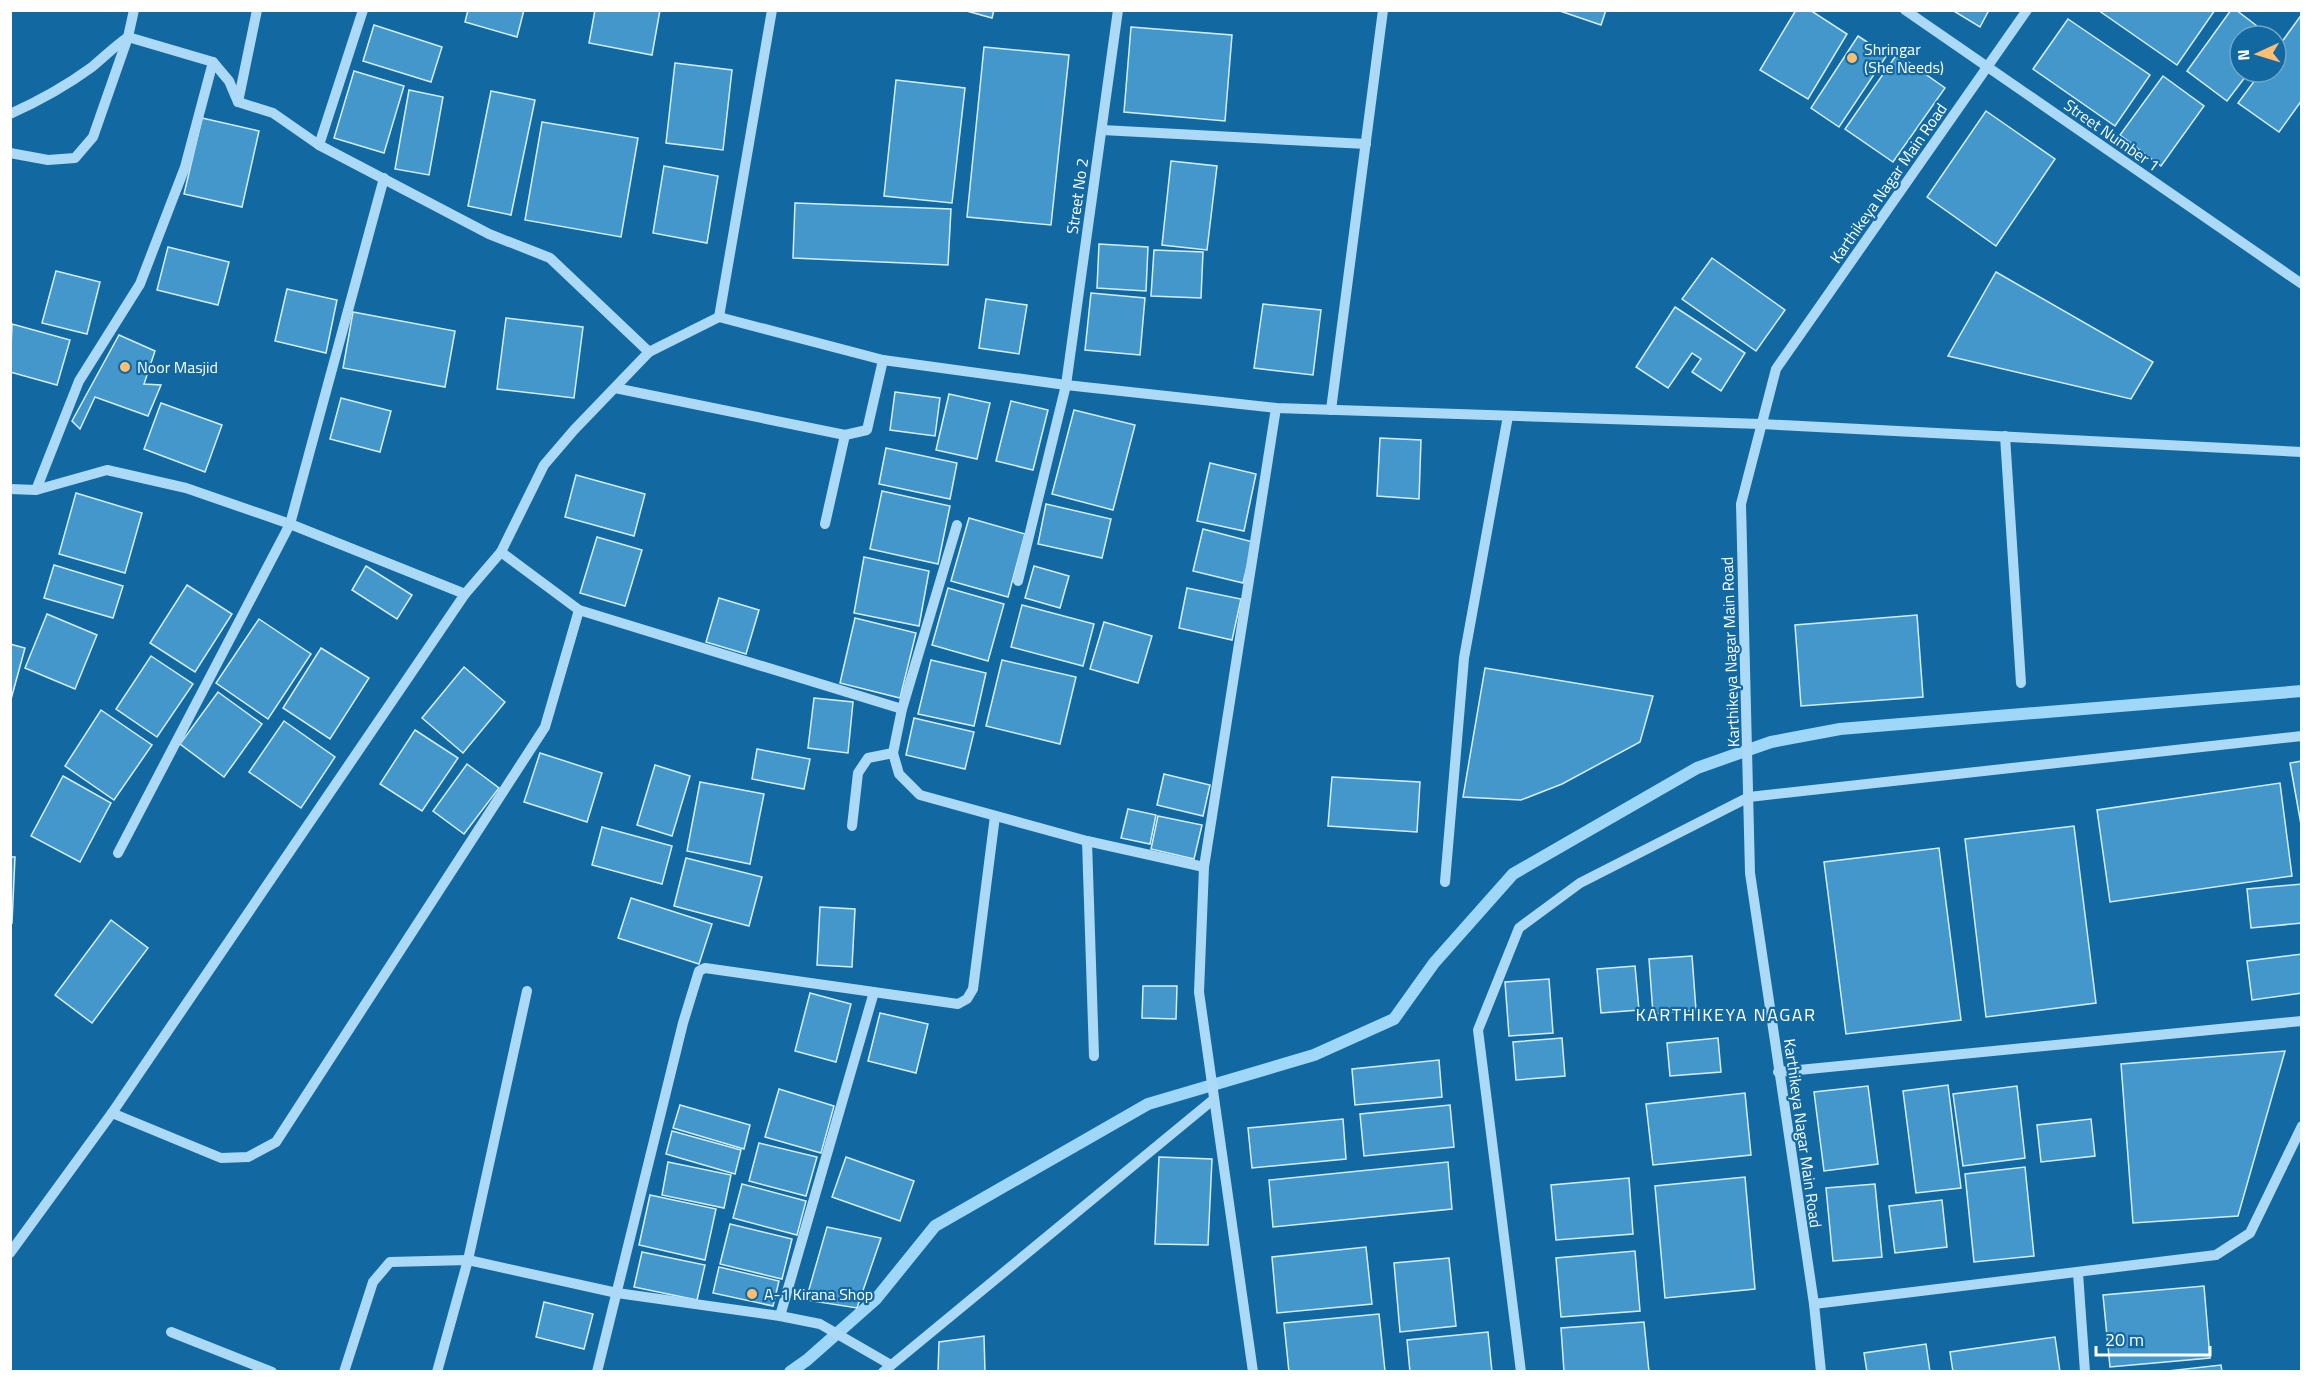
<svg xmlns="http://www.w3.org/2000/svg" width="2312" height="1382" viewBox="0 0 2312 1382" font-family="'Titillium Web',sans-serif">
  <rect width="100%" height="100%" fill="#1269a2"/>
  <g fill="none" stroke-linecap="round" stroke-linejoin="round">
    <polyline stroke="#9ed7f8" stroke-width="12" points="790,1372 807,1360 876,1299 935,1226 1148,1104 1314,1055 1394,1019 1434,963 1513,874 1697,768 1771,742 1840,729 2302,691"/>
  </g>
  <g fill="#4497ca" stroke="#d5eefe" stroke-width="1.5">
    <polygon points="468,10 524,10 517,37 465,22"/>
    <polygon points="595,10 660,10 652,55 589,43"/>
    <polygon points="963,10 994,10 992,18"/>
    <polygon points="1557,10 1606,10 1601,25"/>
    <polygon points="1796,10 1810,10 1847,34 1808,99 1760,70"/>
    <polygon points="1952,10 1989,10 1980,27"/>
    <polygon points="2098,10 2215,10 2177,65"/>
    <polygon points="2231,10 2236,10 2270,36 2240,36 2240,72 2249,72 2227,101 2187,71"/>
    <polygon points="2302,14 2302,100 2279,132 2238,103 2261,72 2276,72 2276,50"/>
    <polygon points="2068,19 2150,75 2115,126 2033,69"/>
    <polygon points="374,25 442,47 431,82 363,61"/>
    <polygon points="1131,27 1232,35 1225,121 1124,112"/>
    <polygon points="1858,36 1887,55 1839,127 1811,108"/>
    <polygon points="984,47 1069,55 1051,225 967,217"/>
    <polygon points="1897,54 1945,88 1893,162 1845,129"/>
    <polygon points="675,63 732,70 723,150 666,143"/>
    <polygon points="354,71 404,86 384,153 334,138"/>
    <polygon points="2163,76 2204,106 2161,166 2120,135"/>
    <polygon points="896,80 965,88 952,203 884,196"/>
    <polygon points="409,90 443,97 429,175 395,169"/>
    <polygon points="491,91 535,100 511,215 468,206"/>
    <polygon points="1986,111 2055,159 1996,246 1927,197"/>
    <polygon points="202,118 259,131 242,207 184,194"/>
    <polygon points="542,122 638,138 621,237 525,220"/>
    <polygon points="1171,161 1217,166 1207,250 1162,245"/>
    <polygon points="664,166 718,176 707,243 653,233"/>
    <polygon points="795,203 951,209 948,265 793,258"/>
    <polygon points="1099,244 1148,247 1146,291 1097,288"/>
    <polygon points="168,247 229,262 218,305 157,290"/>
    <polygon points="1154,250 1203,252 1201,298 1151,296"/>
    <polygon points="1712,258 1785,310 1756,351 1682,299"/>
    <polygon points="56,271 100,282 87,334 42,323"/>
    <polygon points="1996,272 2153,362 2131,399 1948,356"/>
    <polygon points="287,289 337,300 326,353 275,341"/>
    <polygon points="1091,293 1145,298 1140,355 1085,350"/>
    <polygon points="986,299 1027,305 1019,354 979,348"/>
    <polygon points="1263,304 1321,310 1313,375 1254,368"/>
    <polygon points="1675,307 1745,353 1721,391 1692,372 1701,359 1692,353 1668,388 1636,367"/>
    <polygon points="353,312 455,331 445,387 343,368"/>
    <polygon points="506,318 583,327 574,398 497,389"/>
    <polygon points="12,324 70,340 57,385 10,372"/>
    <polygon points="119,335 155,351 144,384 161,385 148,416 95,397 80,429 72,421"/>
    <polygon points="895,392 940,398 935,436 890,430"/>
    <polygon points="949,394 990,403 977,459 936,450"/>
    <polygon points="341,398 391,411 380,452 330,439"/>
    <polygon points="1011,401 1048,410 1033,470 996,461"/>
    <polygon points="161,403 222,425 205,472 144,449"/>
    <polygon points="1074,410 1135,425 1113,510 1052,494"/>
    <polygon points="1380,438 1421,440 1419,499 1377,496"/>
    <polygon points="886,448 957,463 950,499 879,484"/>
    <polygon points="1210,463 1256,474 1244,531 1197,521"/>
    <polygon points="576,475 645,494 634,536 565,517"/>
    <polygon points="882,491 950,506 938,564 870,549"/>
    <polygon points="76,493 142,513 125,573 59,554"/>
    <polygon points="1046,504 1111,519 1102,558 1038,544"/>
    <polygon points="969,518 1025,534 1008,597 951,581"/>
    <polygon points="1203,529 1253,542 1243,583 1193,571"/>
    <polygon points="597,537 642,550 625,606 580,593"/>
    <polygon points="864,557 929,571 919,626 854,613"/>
    <polygon points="54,565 123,586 113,618 44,598"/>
    <polygon points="366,566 412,595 397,619 352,590"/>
    <polygon points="1034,566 1069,576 1060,608 1025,598"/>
    <polygon points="187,585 232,614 195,672 150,643"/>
    <polygon points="948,588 1004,604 988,661 932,645"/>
    <polygon points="1187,588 1241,599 1232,640 1179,628"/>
    <polygon points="719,598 759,610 746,654 706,642"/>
    <polygon points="1022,605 1094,624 1083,666 1011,647"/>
    <polygon points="47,614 97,635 75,689 25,668"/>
    <polygon points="1917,615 1923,697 1801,706 1795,625"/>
    <polygon points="855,618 916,633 900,698 840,683"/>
    <polygon points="259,619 311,654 268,719 216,683"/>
    <polygon points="1104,622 1152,636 1138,683 1090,669"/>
    <polygon points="10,644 25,648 10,703"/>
    <polygon points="321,648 369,678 330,739 283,708"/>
    <polygon points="151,656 193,684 157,737 116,709"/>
    <polygon points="931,660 986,673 974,726 918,714"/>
    <polygon points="1002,660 1076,677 1060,744 986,726"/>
    <polygon points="464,667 505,702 463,753 422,718"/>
    <polygon points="1485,668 1653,696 1640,742 1562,784 1521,800 1463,797"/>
    <polygon points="218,692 262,724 224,777 180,744"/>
    <polygon points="814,698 853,702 848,753 808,748"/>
    <polygon points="101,710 152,745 114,800 65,766"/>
    <polygon points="914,718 974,732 965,769 906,755"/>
    <polygon points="284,721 335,757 301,808 249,772"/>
    <polygon points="415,730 458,758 422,811 380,784"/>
    <polygon points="757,749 810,759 804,789 752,779"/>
    <polygon points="540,753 602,773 587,822 524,802"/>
    <polygon points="2302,761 2302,830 2290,763"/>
    <polygon points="467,764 499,788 464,834 433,811"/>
    <polygon points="655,765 690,776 672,836 637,825"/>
    <polygon points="1164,774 1210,785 1203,816 1157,805"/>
    <polygon points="63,776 111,803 80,862 31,836"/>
    <polygon points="1332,777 1420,782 1417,832 1328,826"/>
    <polygon points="700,782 764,794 750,864 687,851"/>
    <polygon points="2280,783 2292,876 2110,902 2097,810"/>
    <polygon points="1128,809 1156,815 1150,844 1121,838"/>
    <polygon points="1158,816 1202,825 1194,859 1151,849"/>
    <polygon points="2074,826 2096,1003 1986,1017 1965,839"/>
    <polygon points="602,827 672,846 662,884 592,865"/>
    <polygon points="1939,848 1961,1020 1846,1034 1824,862"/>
    <polygon points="10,857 15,857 12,923 10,923"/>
    <polygon points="686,858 762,877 749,926 674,906"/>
    <polygon points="2302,884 2302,923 2251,928 2247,889"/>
    <polygon points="631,898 712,924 699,964 618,938"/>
    <polygon points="820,907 855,909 852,967 817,965"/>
    <polygon points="111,920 148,948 92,1023 55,995"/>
    <polygon points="2302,954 2302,993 2252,1000 2247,961"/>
    <polygon points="1692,956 1696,1010 1653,1014 1649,959"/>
    <polygon points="1635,966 1639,1010 1601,1013 1597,969"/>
    <polygon points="1549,979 1553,1033 1509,1036 1505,982"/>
    <polygon points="1143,986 1177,986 1176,1019 1142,1018"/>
    <polygon points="810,993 851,1004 836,1062 795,1051"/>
    <polygon points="880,1013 928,1024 916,1073 868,1061"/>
    <polygon points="1562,1038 1565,1076 1516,1080 1513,1042"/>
    <polygon points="1718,1038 1721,1072 1670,1076 1667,1043"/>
    <polygon points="2285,1051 2238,1216 2133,1223 2121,1064"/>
    <polygon points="1439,1060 1442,1097 1355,1105 1352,1069"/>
    <polygon points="1948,1085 1961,1188 1916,1193 1903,1091"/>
    <polygon points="1868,1086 1878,1164 1824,1171 1814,1092"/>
    <polygon points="2017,1086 2025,1158 1963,1166 1953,1094"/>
    <polygon points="779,1089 834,1106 821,1153 765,1137"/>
    <polygon points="1745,1093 1751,1155 1653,1165 1646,1104"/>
    <polygon points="680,1105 750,1125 744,1149 673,1128"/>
    <polygon points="1450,1105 1454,1147 1364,1156 1360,1114"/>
    <polygon points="1343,1119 1346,1159 1252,1168 1248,1128"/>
    <polygon points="2091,1119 2095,1156 2041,1162 2037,1125"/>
    <polygon points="672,1131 741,1150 735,1174 666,1154"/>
    <polygon points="759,1143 817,1157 806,1196 749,1181"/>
    <polygon points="846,1157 914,1181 900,1221 832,1197"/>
    <polygon points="1159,1157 1212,1159 1208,1245 1155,1244"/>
    <polygon points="668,1162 731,1175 724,1208 662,1195"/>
    <polygon points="1448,1162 1452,1209 1273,1227 1269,1180"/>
    <polygon points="2025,1167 2034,1256 1974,1262 1965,1174"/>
    <polygon points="1745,1177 1755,1289 1665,1298 1655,1186"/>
    <polygon points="1629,1178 1633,1234 1556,1240 1551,1185"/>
    <polygon points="742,1184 806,1201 797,1235 733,1218"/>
    <polygon points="1875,1184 1882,1257 1833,1261 1826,1188"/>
    <polygon points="650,1195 716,1209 705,1260 639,1245"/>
    <polygon points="1942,1200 1947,1247 1895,1253 1889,1206"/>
    <polygon points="730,1224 792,1239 782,1279 720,1264"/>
    <polygon points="827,1227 881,1238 857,1308 806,1300"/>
    <polygon points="1366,1247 1372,1304 1277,1313 1272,1257"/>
    <polygon points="1635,1251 1640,1311 1561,1317 1556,1258"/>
    <polygon points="642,1252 705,1265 697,1300 634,1287"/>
    <polygon points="1449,1258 1456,1326 1400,1332 1394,1263"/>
    <polygon points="719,1267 779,1281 773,1306 713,1293"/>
    <polygon points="2204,1286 2210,1358 2110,1367 2103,1295"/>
    <polygon points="544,1302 593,1314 584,1349 536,1337"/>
    <polygon points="1379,1314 1385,1371 1289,1372 1284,1323"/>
    <polygon points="1644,1322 1649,1372 1564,1372 1561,1328"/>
    <polygon points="1488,1332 1492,1372 1410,1372 1407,1340"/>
    <polygon points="984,1336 985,1372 938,1372 939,1342"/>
    <polygon points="2055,1337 2060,1372 1953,1372 1950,1352"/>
    <polygon points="1926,1344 1930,1372 1867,1372 1864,1353"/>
    <polygon points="2221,1365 2222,1372 2159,1372"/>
  </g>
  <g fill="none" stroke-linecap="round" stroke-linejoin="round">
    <g stroke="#acd9f5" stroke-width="10">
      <polyline points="1905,10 2302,284"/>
      <polyline points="238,102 257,10"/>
      <path d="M 10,114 C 39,101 66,86 92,67 C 104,57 115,46 128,37 L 134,10"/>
      <polyline points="1102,130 1366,144"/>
      <polyline points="319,145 363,10"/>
      <polyline points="10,153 48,160 75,158 93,137 128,37 213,62 229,81 238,102 273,113 319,145 489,234 550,258 649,352"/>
      <polyline points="719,317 883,360 1066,385 1276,408 1761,424 2302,452"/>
      <polyline points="615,388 845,435 867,430 883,360"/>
      <polyline points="1331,410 1383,10"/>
      <polyline points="2005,436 2021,683"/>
      <polyline points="10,489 36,490 107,470 186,488 290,524 465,594"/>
      <polyline points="36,490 79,381 140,284 185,167 213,62"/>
      <polyline points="825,524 845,435"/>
      <polyline points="957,525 902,709 893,753 899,774 920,795 1087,841 1204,867"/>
      <polyline points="501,552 579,610 902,709"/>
      <polyline points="1018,581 1066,385 1118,10"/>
      <polyline points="852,826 858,773 868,758 893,753"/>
      <polyline points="1087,841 1094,1056"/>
      <polyline points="118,853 290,524 384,178"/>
      <polyline points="1445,882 1464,658 1508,416"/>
      <polyline points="1778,1072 2302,1021"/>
      <polyline points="112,1113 221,1158 248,1157 276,1142 545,727 579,610"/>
      <polyline points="10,1253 112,1113 465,594 501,552 544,465 574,430 649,352 719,317 772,10"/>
      <polyline points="2078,1273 2085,1372"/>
      <polyline points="1814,1304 2216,1255 2250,1233 2302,1126"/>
      <polyline points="780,1316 874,992"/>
      <polyline points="171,1332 272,1372"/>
      <polyline points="344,1372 373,1282 390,1262 468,1260 617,1293 780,1316 820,1324 891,1365"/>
      <polyline points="437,1372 468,1260 527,991"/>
      <polyline points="597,1372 683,1023 699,971 705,968 958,1004 967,999 973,989 995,816"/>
      <polyline points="883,1372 1214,1099"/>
      <polyline points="1253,1372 1199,992 1204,867 1276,408"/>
      <polyline points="1521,1372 1478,1030 1519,928 1580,883 1749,797 2302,736"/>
      <polyline points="1821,1372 1814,1304 1750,873 1741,504 1776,369 2027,10"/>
    </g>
  </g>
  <g fill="#ffbe70" stroke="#1269a2" stroke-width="2">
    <circle cx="1852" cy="58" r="6"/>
    <circle cx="125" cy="367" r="6"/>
    <circle cx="752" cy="1294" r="6"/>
  </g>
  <g text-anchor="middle" stroke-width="4.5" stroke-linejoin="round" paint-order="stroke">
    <g font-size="16" fill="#fff" stroke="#1269a2" text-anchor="start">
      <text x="1864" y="55">Shringar<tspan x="1864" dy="18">(She Needs)</tspan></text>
      <text x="137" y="373">Noor Masjid</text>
      <text x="764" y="1300">A-1 Kirana Shop</text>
    </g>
    <g font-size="16" fill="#fff" stroke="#1269a2">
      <text transform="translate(2112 135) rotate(35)" y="6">Street Number 1</text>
      <text transform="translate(1888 183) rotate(-55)" y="6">Karthikeya Nagar Main Road</text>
      <text transform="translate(1077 196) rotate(-82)" y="6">Street No 2</text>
      <text transform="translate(1730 652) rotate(-92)" y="6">Karthikeya Nagar Main Road</text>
      <text transform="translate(1803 1133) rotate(82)" y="6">Karthikeya Nagar Main Road</text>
    </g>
    <g font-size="18" letter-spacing="1.5" fill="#fff" stroke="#1269a2">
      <text x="1726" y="1021">KARTHIKEYA NAGAR</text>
    </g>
  </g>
  <rect width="2312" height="1382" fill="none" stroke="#ffffff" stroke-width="24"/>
  <g transform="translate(2258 54) rotate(266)"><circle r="28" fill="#1269a2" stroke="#71a5c7" stroke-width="1.5"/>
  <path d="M0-4.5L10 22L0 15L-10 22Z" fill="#ffbe70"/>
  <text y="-9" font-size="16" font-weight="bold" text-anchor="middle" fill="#ffffff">N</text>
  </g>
  <path d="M2096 1346v9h114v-9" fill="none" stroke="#ffffff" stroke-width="3"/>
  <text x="2105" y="1346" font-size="18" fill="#ffffff" stroke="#1269a2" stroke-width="4.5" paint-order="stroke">20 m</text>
</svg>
